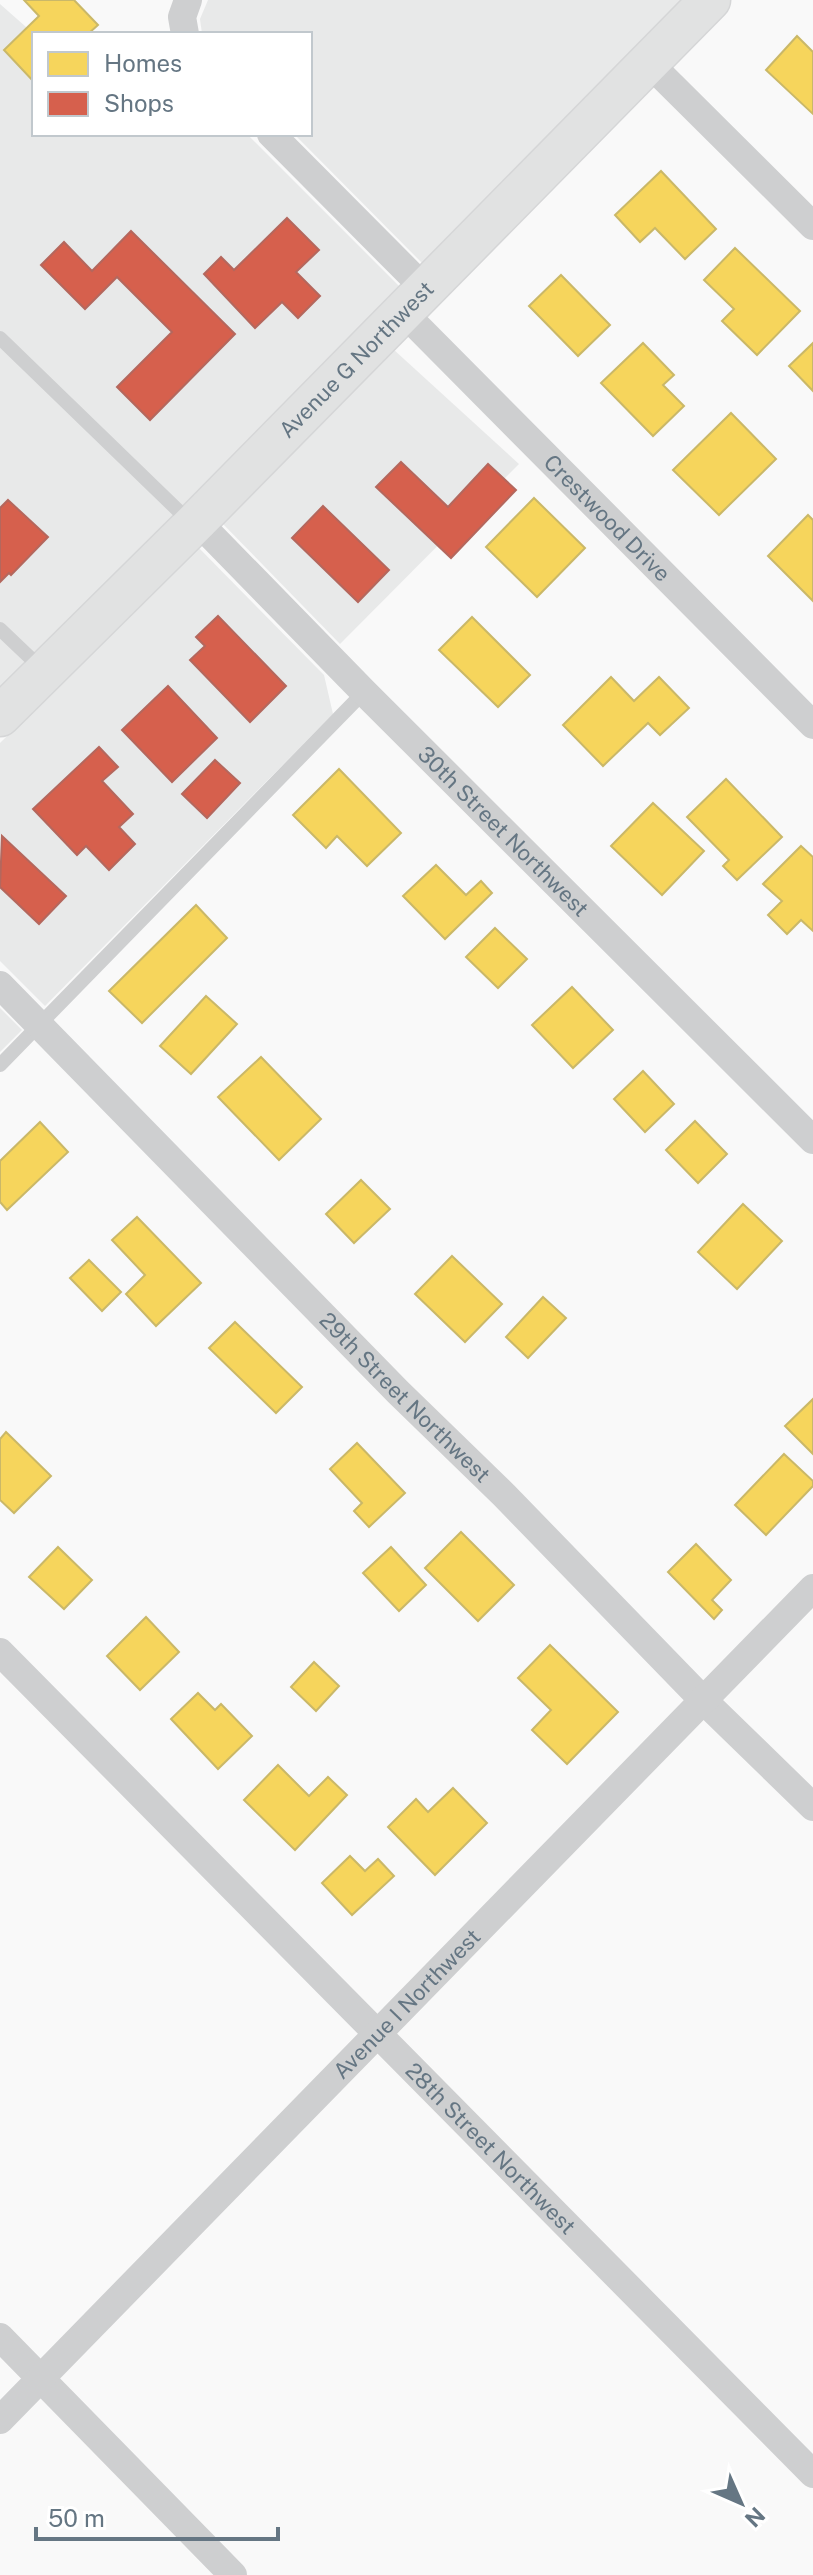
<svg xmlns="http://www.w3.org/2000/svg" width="813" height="2575" viewBox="0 0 813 2575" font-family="'Public Sans',sans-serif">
  <rect width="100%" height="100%" fill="#f9f9f9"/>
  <g fill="#e8e9e9">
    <polygon points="208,0 683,0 423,264 294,134 310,134 310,34 202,34 200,19"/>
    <polygon points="0,4 34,34 34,134 247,134 400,287 184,508 0,689"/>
    <polygon points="393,349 519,464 340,644 222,523"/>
    <polygon points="198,547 324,675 333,714 45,1006 0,961 0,743"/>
    <polygon points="0,1008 22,1030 0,1052"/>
  </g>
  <g fill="#f6d55c" stroke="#cab868" stroke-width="2">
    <polygon points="24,0 74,0 98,25 88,34 34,34 34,82 4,50 39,16"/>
    <polygon points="797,36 813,52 813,114 766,70"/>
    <polygon points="661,171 716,229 685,259 655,228 640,242 615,215"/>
    <polygon points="735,248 800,311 757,355 722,321 734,309 704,280"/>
    <polygon points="561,275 610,325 578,356 529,306"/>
    <polygon points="643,343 674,375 663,385 684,406 653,436 601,383"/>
    <polygon points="813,343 813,391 789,366"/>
    <polygon points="731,413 776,459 719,515 673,470"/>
    <polygon points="534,498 585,548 537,597 486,547"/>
    <polygon points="808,515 813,520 813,601 768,556"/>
    <polygon points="472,617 530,675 498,707 439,650"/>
    <polygon points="611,677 634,701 659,677 689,708 660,735 648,723 603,766 563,725"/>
    <polygon points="339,769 401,833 367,866 337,836 326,848 293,815"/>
    <polygon points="726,779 782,837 737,880 723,866 729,860 687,817"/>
    <polygon points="653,803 704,851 662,895 611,846"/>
    <polygon points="801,846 813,857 813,931 801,920 787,934 768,915 782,901 763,884"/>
    <polygon points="436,865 466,895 481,881 492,893 445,939 403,896"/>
    <polygon points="196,905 227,938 142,1023 109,991"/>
    <polygon points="495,928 527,959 498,988 466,957"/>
    <polygon points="572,987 613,1030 573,1068 532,1025"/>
    <polygon points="206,996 237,1024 191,1074 160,1046"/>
    <polygon points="261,1057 321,1119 279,1160 218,1097"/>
    <polygon points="643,1071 674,1104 645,1132 614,1099"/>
    <polygon points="695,1121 727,1154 698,1183 666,1150"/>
    <polygon points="40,1122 68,1152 7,1210 0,1202 0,1161"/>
    <polygon points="361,1180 390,1209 354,1243 326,1214"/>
    <polygon points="743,1204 782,1241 737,1289 698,1252"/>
    <polygon points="137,1217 201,1283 156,1326 126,1294 145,1275 112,1240"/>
    <polygon points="452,1256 502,1304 465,1342 415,1294"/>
    <polygon points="89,1260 121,1292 102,1311 70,1278"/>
    <polygon points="543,1297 566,1318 528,1358 506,1337"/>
    <polygon points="235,1322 302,1387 276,1413 209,1348"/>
    <polygon points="813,1399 813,1454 785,1426"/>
    <polygon points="6,1432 51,1476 14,1513 0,1500 0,1439"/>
    <polygon points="357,1443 405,1493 369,1527 354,1511 362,1503 330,1469"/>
    <polygon points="784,1454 813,1481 813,1486 766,1535 735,1505"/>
    <polygon points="461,1532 514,1585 478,1621 425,1568"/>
    <polygon points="696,1544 731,1580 712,1600 722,1610 714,1619 668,1572"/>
    <polygon points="58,1547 92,1580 64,1609 29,1577"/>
    <polygon points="391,1547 426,1585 399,1611 363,1573"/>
    <polygon points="146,1617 179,1652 140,1690 107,1656"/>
    <polygon points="550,1645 618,1712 567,1764 532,1730 551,1710 518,1678"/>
    <polygon points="314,1662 339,1686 316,1711 291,1687"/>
    <polygon points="198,1693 215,1710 221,1704 252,1736 218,1769 171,1719"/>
    <polygon points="278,1765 309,1796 328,1777 347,1795 295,1850 244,1800"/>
    <polygon points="453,1788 487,1823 435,1875 388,1827 416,1799 428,1812"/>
    <polygon points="350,1856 365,1871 378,1859 394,1876 352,1915 322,1883"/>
  </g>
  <g fill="#d6604d" stroke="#b4675d" stroke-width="2">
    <polygon points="287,218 319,250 296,272 320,296 298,318 282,302 255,328 204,274 221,257 234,270"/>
    <polygon points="131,231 235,334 150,420 117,387 172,332 117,277 85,309 41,265 64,242 92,271"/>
    <polygon points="401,462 448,507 488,464 516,490 451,558 376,487"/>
    <polygon points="8,500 48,537 11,575 9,573 0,582 0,508"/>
    <polygon points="323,506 389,570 358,602 292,538"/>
    <polygon points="218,616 286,686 250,722 190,660 205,646 196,637"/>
    <polygon points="168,686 217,738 172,782 122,730"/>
    <polygon points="99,747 118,767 102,781 133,814 119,827 135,844 109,870 86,846 77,855 33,809"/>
    <polygon points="215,760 240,783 207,818 182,794"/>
    <polygon points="2,836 66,896 39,924 0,887"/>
  </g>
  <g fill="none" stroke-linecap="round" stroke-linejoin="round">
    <defs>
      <g id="secondary">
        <path id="s6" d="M 0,716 L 197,521 L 710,0"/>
      </g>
    </defs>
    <use href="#secondary" stroke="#d5d6d7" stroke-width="43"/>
    <g stroke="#cecfd0" stroke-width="14">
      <polyline points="0,338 190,522"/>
      <polyline points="0,629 43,670"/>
      <polyline points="0,1065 364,692"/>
    </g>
    <g stroke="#cecfd0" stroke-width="28">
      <polyline points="185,34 182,17 188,0"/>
      <polyline points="649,63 813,226"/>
      <polyline points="271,134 425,289"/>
      <path id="s1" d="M 403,312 L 813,725"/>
      <path id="s2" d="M 197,521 L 364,692 L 813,1140"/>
      <path id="s3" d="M 0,985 L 398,1392 L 504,1495 L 703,1700 L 813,1807"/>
      <path id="s4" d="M 0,1652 C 271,1926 542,2200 813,2474"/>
      <polyline points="0,2337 233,2575"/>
      <path id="s5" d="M 0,2420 L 813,1588"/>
    </g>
    <use href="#secondary" stroke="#e1e2e2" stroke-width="40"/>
  </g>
  <g text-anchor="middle" stroke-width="8" stroke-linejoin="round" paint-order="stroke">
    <g font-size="22" fill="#657683" stroke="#fff">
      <text dy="8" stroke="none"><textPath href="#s6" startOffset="504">Avenue G Northwest</textPath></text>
      <text dy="8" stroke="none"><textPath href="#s1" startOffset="290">Crestwood Drive</textPath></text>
      <text dy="8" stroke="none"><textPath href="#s2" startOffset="436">30th Street Northwest</textPath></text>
      <text dy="8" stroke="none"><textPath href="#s3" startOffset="578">29th Street Northwest</textPath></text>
      <text dy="8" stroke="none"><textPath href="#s5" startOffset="582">Avenue I Northwest</textPath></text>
      <text dy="8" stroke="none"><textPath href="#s4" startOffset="698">28th Street Northwest</textPath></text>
    </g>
  </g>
  <rect x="32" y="32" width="280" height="104" fill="#ffffff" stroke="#c1c8cd" stroke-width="2"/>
  <rect x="48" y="52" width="40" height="24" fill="#f6d55c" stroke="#c1c8cd" stroke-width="2"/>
  <text x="104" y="72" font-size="24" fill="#657683">Homes</text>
  <rect x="48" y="92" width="40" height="24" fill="#d6604d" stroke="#c1c8cd" stroke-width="2"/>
  <text x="104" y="112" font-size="24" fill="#657683">Shops</text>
  <g transform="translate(741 2503) rotate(135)" stroke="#ffffff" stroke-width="6" paint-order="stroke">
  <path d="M0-6L14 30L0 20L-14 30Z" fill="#657683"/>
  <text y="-12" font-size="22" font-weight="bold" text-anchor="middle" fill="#657683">N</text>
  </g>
  <path d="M36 2527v12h242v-12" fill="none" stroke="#657683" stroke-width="4"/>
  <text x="48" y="2527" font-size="24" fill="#657683" stroke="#ffffff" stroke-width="6" paint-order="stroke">50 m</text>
</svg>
